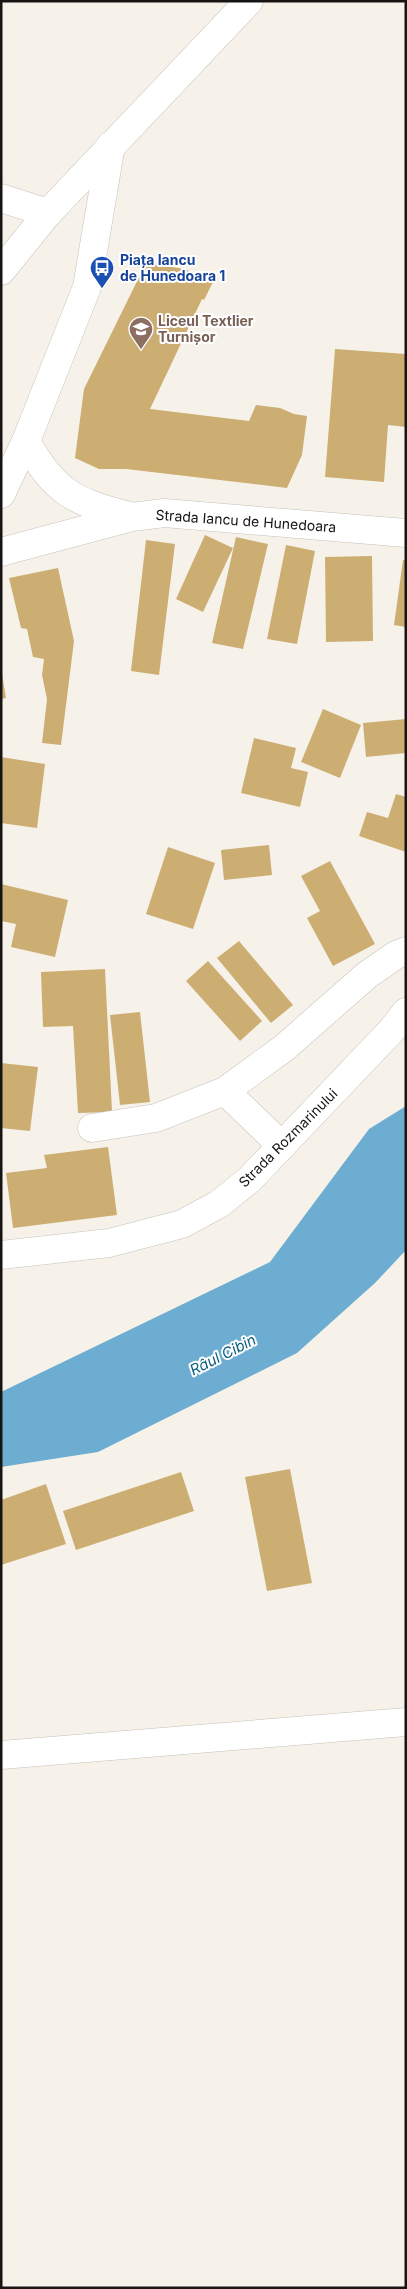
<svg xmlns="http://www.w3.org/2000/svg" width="407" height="2289" viewBox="0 0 407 2289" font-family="Inter,sans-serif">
  <rect width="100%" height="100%" fill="#f7f2e9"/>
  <polygon fill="#6dadd2" points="406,1106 406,1250 375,1283 297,1353 98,1452 1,1467 1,1392 270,1262 369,1129"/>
  <g fill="#ccae73">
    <polygon points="146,263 185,269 213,282 204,300 202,299 150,409 249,421 256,405 280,408 294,414 307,416 302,455 287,488 126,469 99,469 75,458 84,389"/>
    <polygon points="335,349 406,354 406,427 388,425 384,482 325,477"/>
    <polygon points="205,535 233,548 203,612 176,599"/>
    <polygon points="236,537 268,544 243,649 212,643"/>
    <polygon points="146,540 175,544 159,675 131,671"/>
    <polygon points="286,545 315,551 297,644 267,639"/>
    <polygon points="372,556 373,641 326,642 325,557"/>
    <polygon points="403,560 406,560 406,627 394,625"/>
    <polygon points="58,568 74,641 61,745 42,743 47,699 42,675 44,659 33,657 27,629 21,628 9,578"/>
    <polygon points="1,668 6,698 1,699"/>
    <polygon points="323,709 361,725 340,778 301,762"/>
    <polygon points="406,719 406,753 366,757 363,723"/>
    <polygon points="254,738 296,748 291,768 308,772 300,807 241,793"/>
    <polygon points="1,757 45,764 37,828 1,823"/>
    <polygon points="396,794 406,797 406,852 359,836 367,812 388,818"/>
    <polygon points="269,845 272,875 224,880 221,850"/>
    <polygon points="168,847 215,863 193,929 146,914"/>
    <polygon points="330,861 375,944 333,966 307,918 320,911 301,876"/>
    <polygon points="1,884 68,900 55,957 11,947 16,924 1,921"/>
    <polygon points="239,941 293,1005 271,1023 217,958"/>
    <polygon points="208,961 262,1021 240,1041 186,981"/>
    <polygon points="105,969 112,1112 78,1113 73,1026 43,1027 41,972"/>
    <polygon points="140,1012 150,1102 120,1105 110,1015"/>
    <polygon points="1,1063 38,1067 30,1131 1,1128"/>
    <polygon points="108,1147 117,1215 13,1228 6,1173 47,1168 44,1155"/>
    <polygon points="290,1469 312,1583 267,1591 245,1477"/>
    <polygon points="181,1472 194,1511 76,1550 63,1511"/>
    <polygon points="46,1484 66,1544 1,1565 1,1500"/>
  </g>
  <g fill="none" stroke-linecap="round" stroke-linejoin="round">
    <defs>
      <g id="street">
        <polyline points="1,198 48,213"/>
        <polyline points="225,1091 282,1146"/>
        <polyline points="92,1128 156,1118 225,1091 284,1048 367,975 396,955 406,951"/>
        <polyline points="1,1255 109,1243 182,1224 219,1204 249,1180 391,1031 406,1012"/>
      </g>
      <g id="secondary">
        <polyline points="1,271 48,213 249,1"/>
        <path d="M 26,441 C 54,492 74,502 130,516"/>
        <polyline points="1,494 26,441 87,287 111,145"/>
        <polyline points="1,552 132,517 164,513 406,533"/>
        <polyline points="1,1755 406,1722"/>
      </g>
    </defs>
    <use href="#street" stroke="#c6c2ba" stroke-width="29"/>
    <use href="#secondary" stroke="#c6c2ba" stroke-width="29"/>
    <use href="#street" stroke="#fff" stroke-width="28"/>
    <use href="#secondary" stroke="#fff" stroke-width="28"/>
  </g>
  <defs>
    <symbol id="bus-pin" viewBox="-11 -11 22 30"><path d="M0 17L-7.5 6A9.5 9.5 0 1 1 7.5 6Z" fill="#1a4fb4" stroke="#fff"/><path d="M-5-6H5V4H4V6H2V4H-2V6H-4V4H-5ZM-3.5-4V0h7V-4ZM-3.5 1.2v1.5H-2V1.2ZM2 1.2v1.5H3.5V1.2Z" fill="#fff"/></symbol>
    <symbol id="school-pin" viewBox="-11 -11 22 30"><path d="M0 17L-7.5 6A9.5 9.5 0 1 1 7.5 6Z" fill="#8d6e63" stroke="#fff"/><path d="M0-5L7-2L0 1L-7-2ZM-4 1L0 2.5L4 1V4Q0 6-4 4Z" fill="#fff"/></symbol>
  </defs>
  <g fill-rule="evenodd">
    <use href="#bus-pin" x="88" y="254" width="28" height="38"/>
    <use href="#school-pin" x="127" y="315" width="28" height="38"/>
  </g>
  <g text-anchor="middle" stroke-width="4" stroke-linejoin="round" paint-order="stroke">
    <g font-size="14" font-weight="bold" fill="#164399" stroke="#fff" text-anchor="start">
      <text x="120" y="265">Piața Iancu<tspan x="120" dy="16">de Hunedoara 1</tspan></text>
    </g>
    <g font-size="14" font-weight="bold" fill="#785e54" stroke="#fff" text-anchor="start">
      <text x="158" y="326">Liceul Textlier<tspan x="158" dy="16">Turnișor</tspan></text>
    </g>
    <g font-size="14" fill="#171513" stroke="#fff">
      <text transform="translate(246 521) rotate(4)" y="5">Strada Iancu de Hunedoara</text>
      <text transform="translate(288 1138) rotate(-45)" y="5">Strada Rozmarinului</text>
    </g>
    <g font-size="15" font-style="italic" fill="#0d5d81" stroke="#fff">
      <text transform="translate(223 1355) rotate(-27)" y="5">Râul Cibin</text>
    </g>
  </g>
  <rect width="407" height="2289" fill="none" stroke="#171513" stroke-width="5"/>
</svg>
